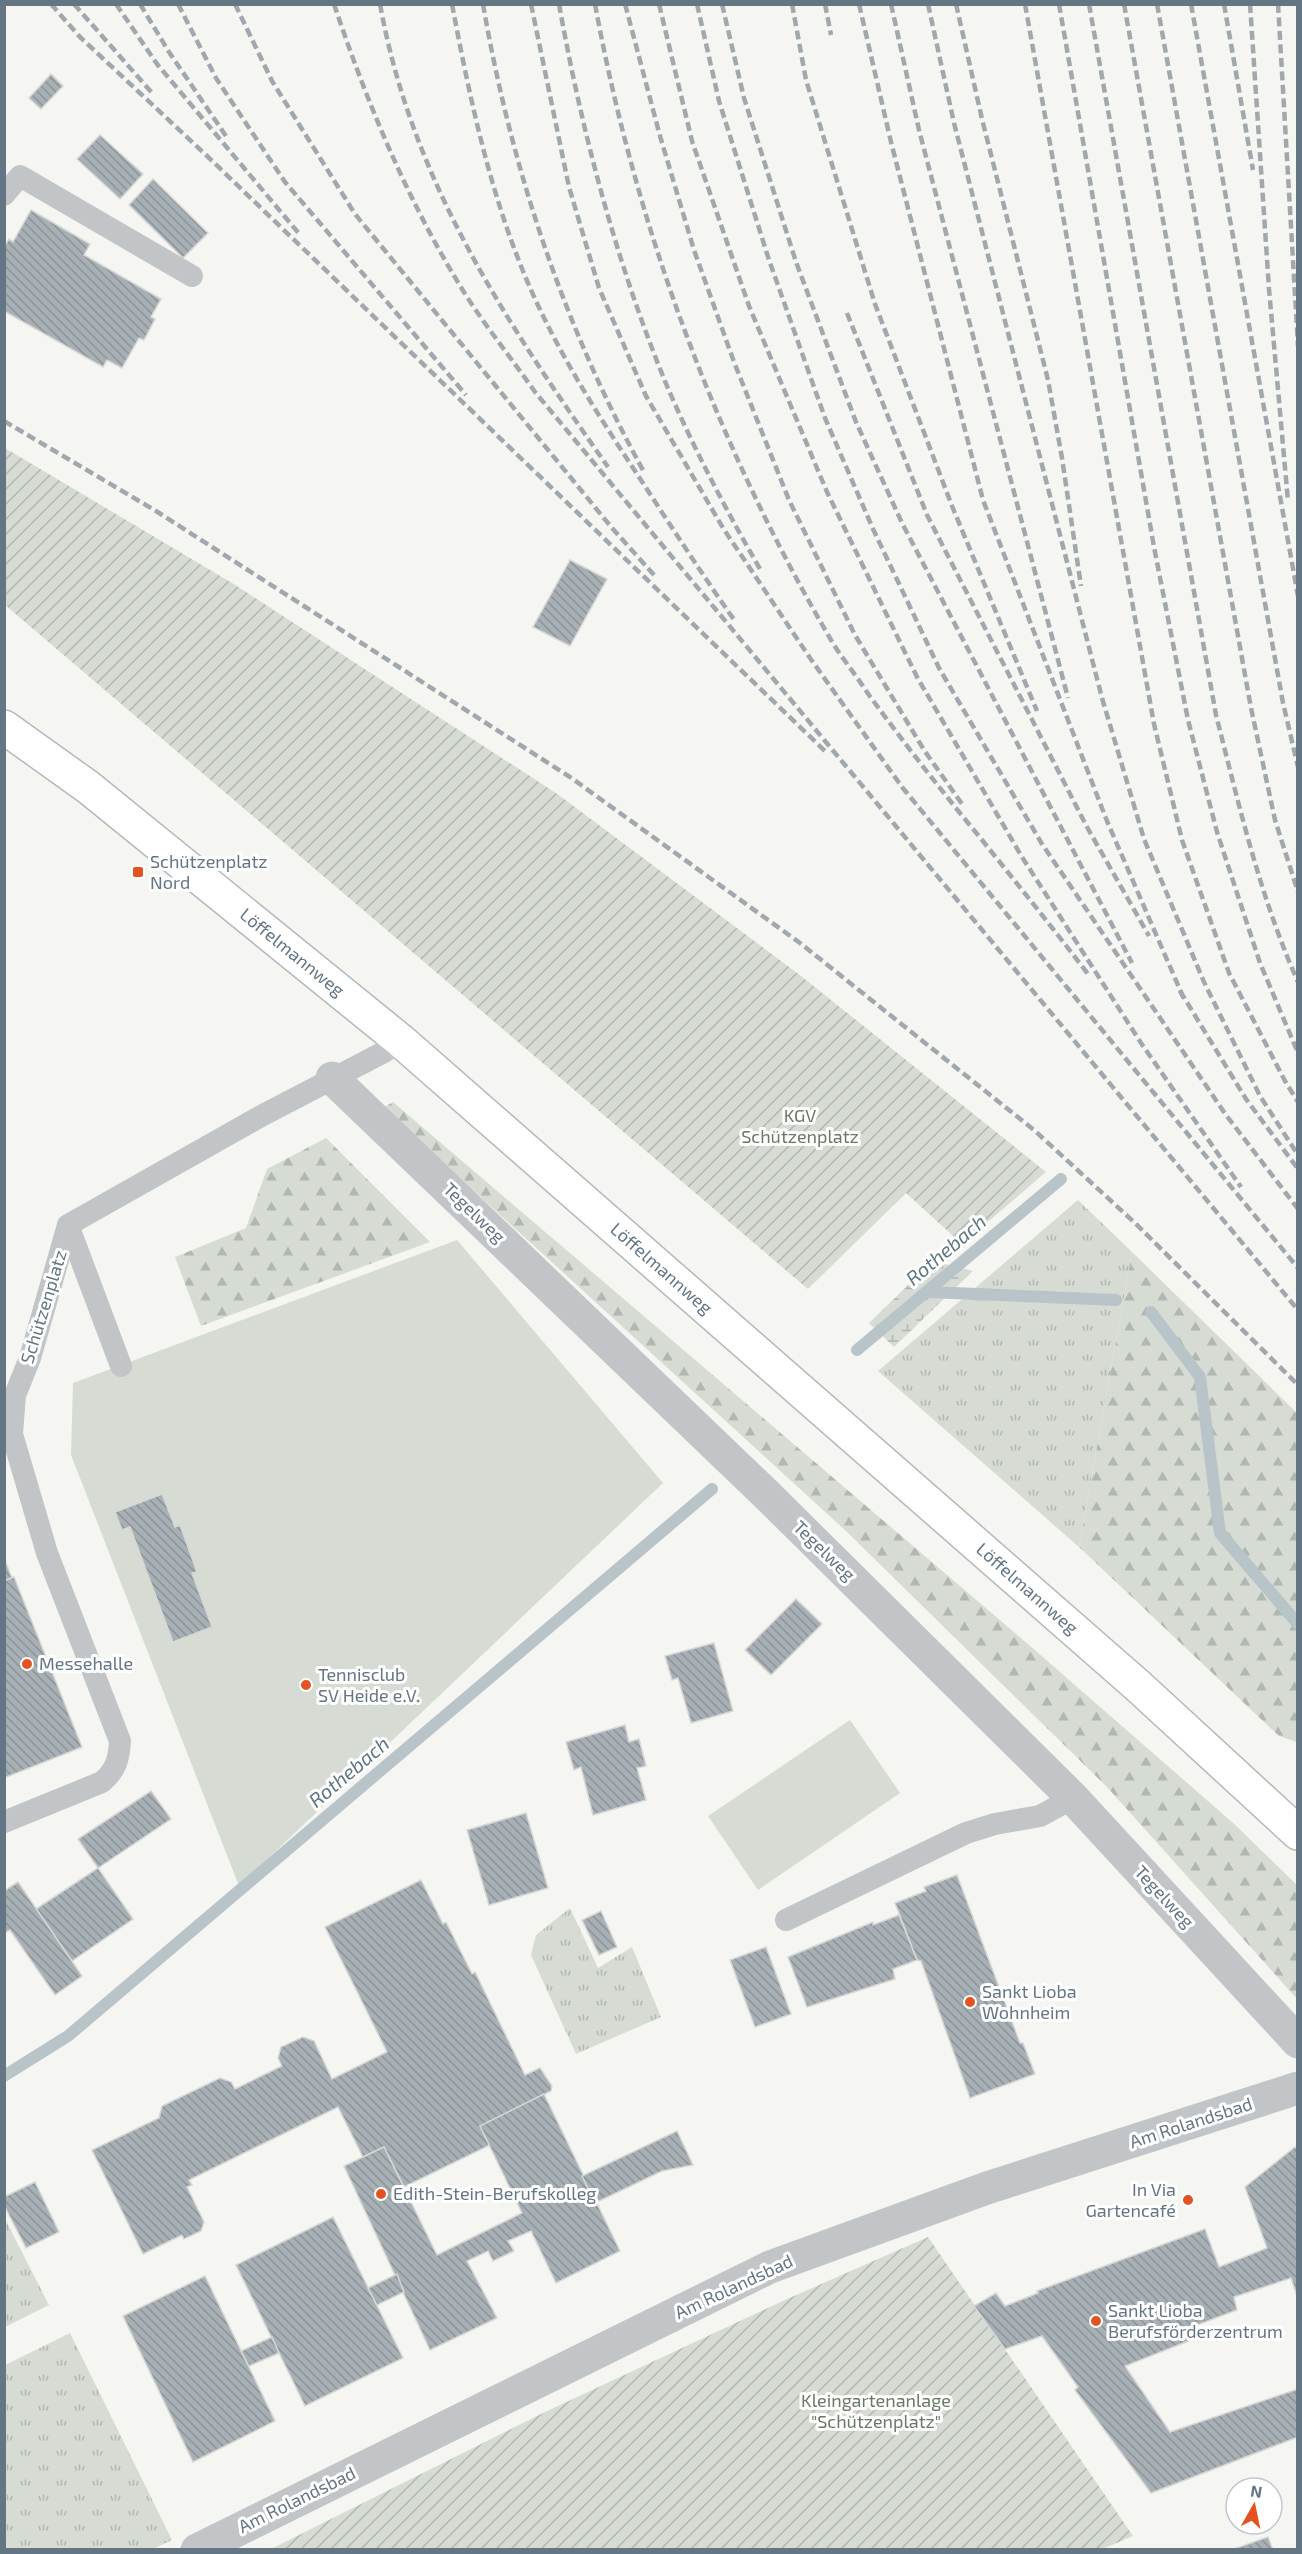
<svg xmlns="http://www.w3.org/2000/svg" width="1302" height="2554" viewBox="0 0 1302 2554" font-family="'Exo 2',sans-serif">
  <defs>
    <pattern id="grass-tufts" width="24" height="20" patternUnits="userSpaceOnUse" patternTransform="scale(1.5)"><rect width="24" height="20" fill="#d6dcd3"/><path d="M3 7l-1-3M5 7V3M7 7l1-3M15 17l-1-3M17 17v-4M19 17l1-3" fill="none" stroke="#b1b7b1"/></pattern>
    <pattern id="forest-firs" width="22" height="20" patternUnits="userSpaceOnUse" patternTransform="scale(1.5)"><rect width="22" height="20" fill="#d6dcd3"/><path d="M5 1l3.5 6h-7zM16 11l3.5 6h-7z" fill="#b1b7b1"/></pattern>
    <pattern id="wetland-marsh" width="20" height="14" patternUnits="userSpaceOnUse" patternTransform="scale(1.5)"><rect width="20" height="14" fill="#d6dcd3"/><path d="M1 5h8M5 5V1M11 12h8M15 12V8" fill="none" stroke="#b1b7b1"/></pattern>
    <pattern id="garden-furrows" width="10" height="10" patternUnits="userSpaceOnUse" patternTransform="scale(1.5)"><rect width="10" height="10" fill="#d6dcd3"/><path d="M-1 1l2-2M0 10L10 0M9 11l2-2" fill="none" stroke="#b1b7b1"/></pattern>
    <pattern id="building-back-hatch" width="6" height="6" patternUnits="userSpaceOnUse" patternTransform="scale(1.5)"><rect width="6" height="6" fill="#a7b0b5"/><path d="M-1 5l2 2M0 0l6 6M5-1l2 2" fill="none" stroke="#8c9499"/></pattern>
  </defs>
  <rect width="100%" height="100%" fill="#f5f5f2"/>
  <g fill="url(#grass-tufts)">
    <polygon points="1078,1200 1132,1252 1079,1547 878,1371"/>
    <polygon points="570,1908 598,1968 632,1947 661,2017 576,2054 531,1955 536,1935"/>
    <polygon points="5,2219 49,2305 5,2327 4,2327"/>
    <polygon points="70,2333 172,2540 153,2549 5,2549 5,2365"/>
  </g>
  <g fill="url(#forest-firs)">
    <polygon points="393,1102 1029,1645 1232,1822 1297,1885 1297,1999 1107,1787 846,1531 383,1108"/>
    <polygon points="326,1138 430,1242 201,1326 175,1257 246,1228 267,1169"/>
    <polygon points="1132,1252 1297,1413 1297,1742 1279,1736 1079,1547"/>
  </g>
  <polygon fill="url(#wetland-marsh)" points="933,1261 973,1271 894,1347 869,1323"/>
  <g fill="url(#garden-furrows)">
    <polygon points="5,448 232,583 556,793 801,976 1046,1172 962,1244 906,1193 808,1289 5,605"/>
    <polygon points="928,2237 1133,2536 1100,2550 269,2550 545,2412 785,2300"/>
  </g>
  <g fill="#d6dcd3">
    <polygon points="457,1240 663,1483 239,1886 71,1455 73,1383"/>
    <polygon points="850,1720 900,1793 758,1890 708,1816"/>
  </g>
  <g fill="none" stroke-linecap="round" stroke-linejoin="round">
    <g stroke="#b8c4c8" stroke-width="12">
      <polyline points="929,1292 1116,1300"/>
      <polyline points="1151,1312 1200,1377 1220,1533 1298,1624"/>
      <polyline points="857,1350 1061,1179"/>
      <polyline points="4,2076 68,2036 712,1489"/>
    </g>
  </g>
  <g fill="url(#building-back-hatch)" stroke="#d7d7d4" stroke-width="1.5">
    <polygon points="51,74 63,86 41,109 29,98"/>
    <polygon points="100,135 143,174 120,199 77,159"/>
    <polygon points="153,179 208,233 183,258 129,205"/>
    <polygon points="31,210 90,244 84,255 161,299 151,317 155,319 144,340 139,338 122,368 107,360 103,367 4,311 4,247 9,239 13,242"/>
    <polygon points="570,560 607,579 570,646 533,627"/>
    <polygon points="162,1494 175,1527 180,1525 197,1572 192,1573 212,1627 173,1642 130,1527 122,1530 115,1512"/>
    <polygon points="4,1558 12,1578 4,1581"/>
    <polygon points="14,1577 82,1747 4,1778 4,1581"/>
    <polygon points="796,1599 822,1624 771,1675 745,1650"/>
    <polygon points="714,1643 733,1711 691,1723 678,1678 672,1680 665,1656"/>
    <polygon points="625,1725 629,1742 639,1739 646,1766 637,1768 646,1800 593,1815 581,1767 574,1770 566,1742"/>
    <polygon points="151,1791 171,1819 98,1868 78,1839"/>
    <polygon points="526,1813 548,1888 489,1905 467,1830"/>
    <polygon points="98,1868 133,1919 72,1961 36,1909"/>
    <polygon points="957,1875 1020,2043 1023,2043 1035,2074 970,2098 921,1961 917,1960 895,1903 926,1891 924,1887"/>
    <polygon points="421,1880 443,1924 446,1922 472,1974 475,1972 525,2075 540,2068 552,2086 551,2091 480,2126 490,2145 404,2187 384,2147 363,2157 338,2107 189,2180 192,2185 187,2187 204,2222 201,2231 184,2239 182,2235 143,2254 92,2150 159,2118 162,2106 220,2078 231,2082 235,2089 282,2066 278,2058 281,2047 303,2037 314,2041 332,2079 387,2052 325,1927"/>
    <polygon points="18,1882 82,1976 55,1995 10,1930 4,1933 4,1891"/>
    <polygon points="601,1911 617,1947 599,1955 582,1920"/>
    <polygon points="899,1915 917,1960 893,1969 895,1979 807,2007 788,1957 873,1922 873,1925"/>
    <polygon points="766,1947 791,2014 755,2027 730,1960"/>
    <polygon points="544,2094 620,2251 556,2283 531,2231 508,2241 514,2251 493,2261 488,2251 467,2261 497,2318 430,2350 344,2166 384,2147 437,2255 522,2213 480,2126"/>
    <polygon points="677,2131 693,2165 662,2171 595,2203 582,2176"/>
    <polygon points="1295,2147 1298,2150 1298,2299 1291,2278 1234,2297 1237,2310 1189,2328 1191,2340 1125,2366 1170,2432 1298,2389 1298,2437 1151,2493 1075,2390 1078,2387 1042,2336 1005,2349 974,2306 996,2293 1005,2306 1038,2293 1037,2291 1205,2229 1219,2267 1267,2248 1245,2187"/>
    <polygon points="35,2182 59,2232 26,2248 4,2205 4,2197"/>
    <polygon points="333,2217 403,2358 305,2406 236,2265"/>
    <polygon points="397,2274 404,2292 377,2305 368,2288"/>
    <polygon points="205,2276 275,2421 193,2462 123,2316"/>
    <polygon points="272,2337 279,2353 249,2366 241,2351"/>
    <polygon points="1268,2537 1273,2550 1231,2550"/>
  </g>
  <g fill="none" stroke-linecap="round" stroke-linejoin="round">
    <defs>
      <g id="secondary">
        <path id="s1" d="M 4,727 L 88,787 L 401,1041 L 1137,1685 L 1298,1833"/>
      </g>
    </defs>
    <use href="#secondary" stroke="#b3b8bd" stroke-width="36"/>
    <g stroke="#c1c5c8" stroke-width="22">
      <polyline points="4,195 20,176 192,276"/>
      <polyline points="68,1225 121,1366"/>
      <path d="M 4,1822 L 102,1782 C 116,1770 119,1759 120,1741 L 47,1553 L 12,1434 L 15,1395 L 30,1358 L 68,1225 L 263,1115 L 384,1052 L 401,1041"/>
      <polyline points="786,1920 966,1833 995,1824 1040,1816 1073,1798"/>
    </g>
    <g stroke="#c1c5c8" stroke-width="33">
      <polyline points="332,1078 767,1495 1073,1798 1298,2042"/>
      <polyline points="197,2550 770,2267 987,2188 1298,2088"/>
    </g>
    <use href="#secondary" stroke="#fff" stroke-width="33"/>
    <g stroke="#a1a8ad" stroke-width="4.5" stroke-dasharray="9 4.5" stroke-linecap="butt">
      <polyline points="51,4 79,36 206,155 826,752"/>
      <polyline points="74,4 153,94"/>
      <polyline points="116,4 157,64 301,236"/>
      <polyline points="140,4 169,52 226,136"/>
      <polyline points="178,4 216,78 285,182 466,395"/>
      <polyline points="235,4 272,81 355,214 612,528 655,576"/>
      <path d="M 334,4 C 366,100 406,197 459,284 C 481,321 510,356 535,392 L 1298,1310"/>
      <path d="M 380,4 C 412,182 506,322 608,467"/>
      <path d="M 452,4 C 471,105 493,208 536,301 C 564,362 600,418 637,474 C 669,523 701,573 735,621"/>
      <path d="M 483,4 C 511,167 564,327 644,472"/>
      <polyline points="531,4 569,187 599,288 646,396 723,528 810,658 902,787 1298,1268"/>
      <path d="M 559,4 C 582,133 617,265 667,386 C 694,449 726,510 760,569"/>
      <path d="M 595,4 C 636,228 718,449 834,645 C 845,662 858,678 869,695 C 904,743 940,789 978,835 C 1015,881 1052,927 1088,974"/>
      <polyline points="625,4 660,136 694,250 734,362 789,500 855,635 924,750 962,804"/>
      <polyline points="659,4 692,141 749,306 827,492 917,677 1022,857 1141,1043 1241,1187"/>
      <polyline points="697,4 719,101 769,260 825,418 873,529 939,668 1042,844 1226,1115 1298,1209"/>
      <polyline points="722,4 744,98 796,262 856,422 902,523 1132,963"/>
      <polyline points="792,4 806,80 875,304 952,506 1037,711"/>
      <polyline points="825,4 831,35"/>
      <polyline points="859,4 891,142 983,500 1107,821 1184,999"/>
      <polyline points="891,4 919,130 1068,698"/>
      <polyline points="928,4 954,123 1102,698 1144,839 1204,982 1260,1096 1298,1155"/>
      <polyline points="956,4 982,119 1048,380 1062,458 1081,586"/>
      <polyline points="1025,4 1154,724 1182,840 1229,973 1285,1081 1298,1102"/>
      <polyline points="1059,4 1154,547 1188,720 1217,832 1260,963 1298,1053"/>
      <path d="M 1089,4 L 1216,715 C 1239,805 1260,897 1298,982"/>
      <polyline points="1124,4 1251,708 1275,820 1298,892"/>
      <polyline points="1157,4 1283,703 1298,767"/>
      <polyline points="1191,4 1298,596"/>
      <polyline points="1224,4 1253,170"/>
      <polyline points="1250,4 1269,289 1288,501"/>
      <polyline points="1278,4 1298,346"/>
      <polyline points="847,313 927,515 1087,827 1149,936"/>
      <polyline points="4,421 156,511 570,777 800,943 1034,1130 1135,1223 1298,1385"/>
      <polyline points="1180,991 1246,1099 1298,1169"/>
    </g>
  </g>
  <g fill="#e55222" stroke="#fff" stroke-width="2">
    <rect x="132" y="866" width="12" height="12" rx="3"/>
    <circle cx="27" cy="1664" r="6"/>
    <circle cx="306" cy="1685" r="6"/>
    <circle cx="970" cy="2002" r="6"/>
    <circle cx="381" cy="2194" r="6"/>
    <circle cx="1188" cy="2200" r="6"/>
    <circle cx="1096" cy="2321" r="6"/>
  </g>
  <g text-anchor="middle" stroke-width="6" stroke-linejoin="round" paint-order="stroke">
    <g font-size="18" fill="#647583" stroke="#fff" text-anchor="start">
      <text x="150" y="868">Schützenplatz<tspan x="150" dy="21">Nord</tspan></text>
      <text x="39" y="1670">Messehalle</text>
      <text x="318" y="1681">Tennisclub<tspan x="318" dy="21">SV Heide e.V.</tspan></text>
      <text x="982" y="1998">Sankt Lioba<tspan x="982" dy="21">Wohnheim</tspan></text>
      <text x="1176" y="2196" text-anchor="end">In Via<tspan x="1176" dy="21">Gartencafé</tspan></text>
      <text x="393" y="2200">Edith-Stein-Berufskolleg</text>
      <text x="1108" y="2317">Sankt Lioba<tspan x="1108" dy="21">Berufsförderzentrum</tspan></text>
    </g>
    <g font-size="18" fill="#647583" stroke="#fff">
      <text dy="6" stroke="none"><textPath href="#s1" startOffset="366">Löffelmannweg</textPath></text>
      <text transform="translate(474 1213) rotate(44)" y="6">Tegelweg</text>
      <text dy="6" stroke="none"><textPath href="#s1" startOffset="852">Löffelmannweg</textPath></text>
      <text transform="translate(44 1307) rotate(-73)" y="6">Schützenplatz</text>
      <text transform="translate(824 1551) rotate(44)" y="6">Tegelweg</text>
      <text dy="6" stroke="none"><textPath href="#s1" startOffset="1338">Löffelmannweg</textPath></text>
      <text transform="translate(1164 1897) rotate(47)" y="6">Tegelweg</text>
      <text transform="translate(1191 2123) rotate(-18)" y="6">Am Rolandsbad</text>
      <text transform="translate(734 2287) rotate(-25)" y="6">Am Rolandsbad</text>
      <text transform="translate(297 2500) rotate(-26)" y="6">Am Rolandsbad</text>
    </g>
    <g font-size="18" fill="#677a63" stroke="#fff">
      <text x="800" y="1122">KGV<tspan x="800" dy="21">Schützenplatz</tspan></text>
      <text x="876" y="2407">Kleingartenanlage<tspan x="876" dy="21">"Schützenplatz"</tspan></text>
    </g>
    <g font-size="20" font-style="italic" fill="#5f7780" stroke="#fff">
      <text transform="translate(946 1250) rotate(-40)" y="7">Rothebach</text>
      <text transform="translate(349 1772) rotate(-40)" y="7">Rothebach</text>
    </g>
  </g>
  <rect width="1302" height="2554" fill="none" stroke="#647583" stroke-width="12"/>
  <g transform="translate(1254 2506) rotate(9)"><circle r="28" fill="#ffffff" stroke="#c1c8cd" stroke-width="1.5"/>
  <path d="M0-4.5L10 22L0 15L-10 22Z" fill="#e55222"/>
  <text y="-9" font-size="16" font-weight="bold" text-anchor="middle" fill="#647583">N</text>
  </g>
</svg>
